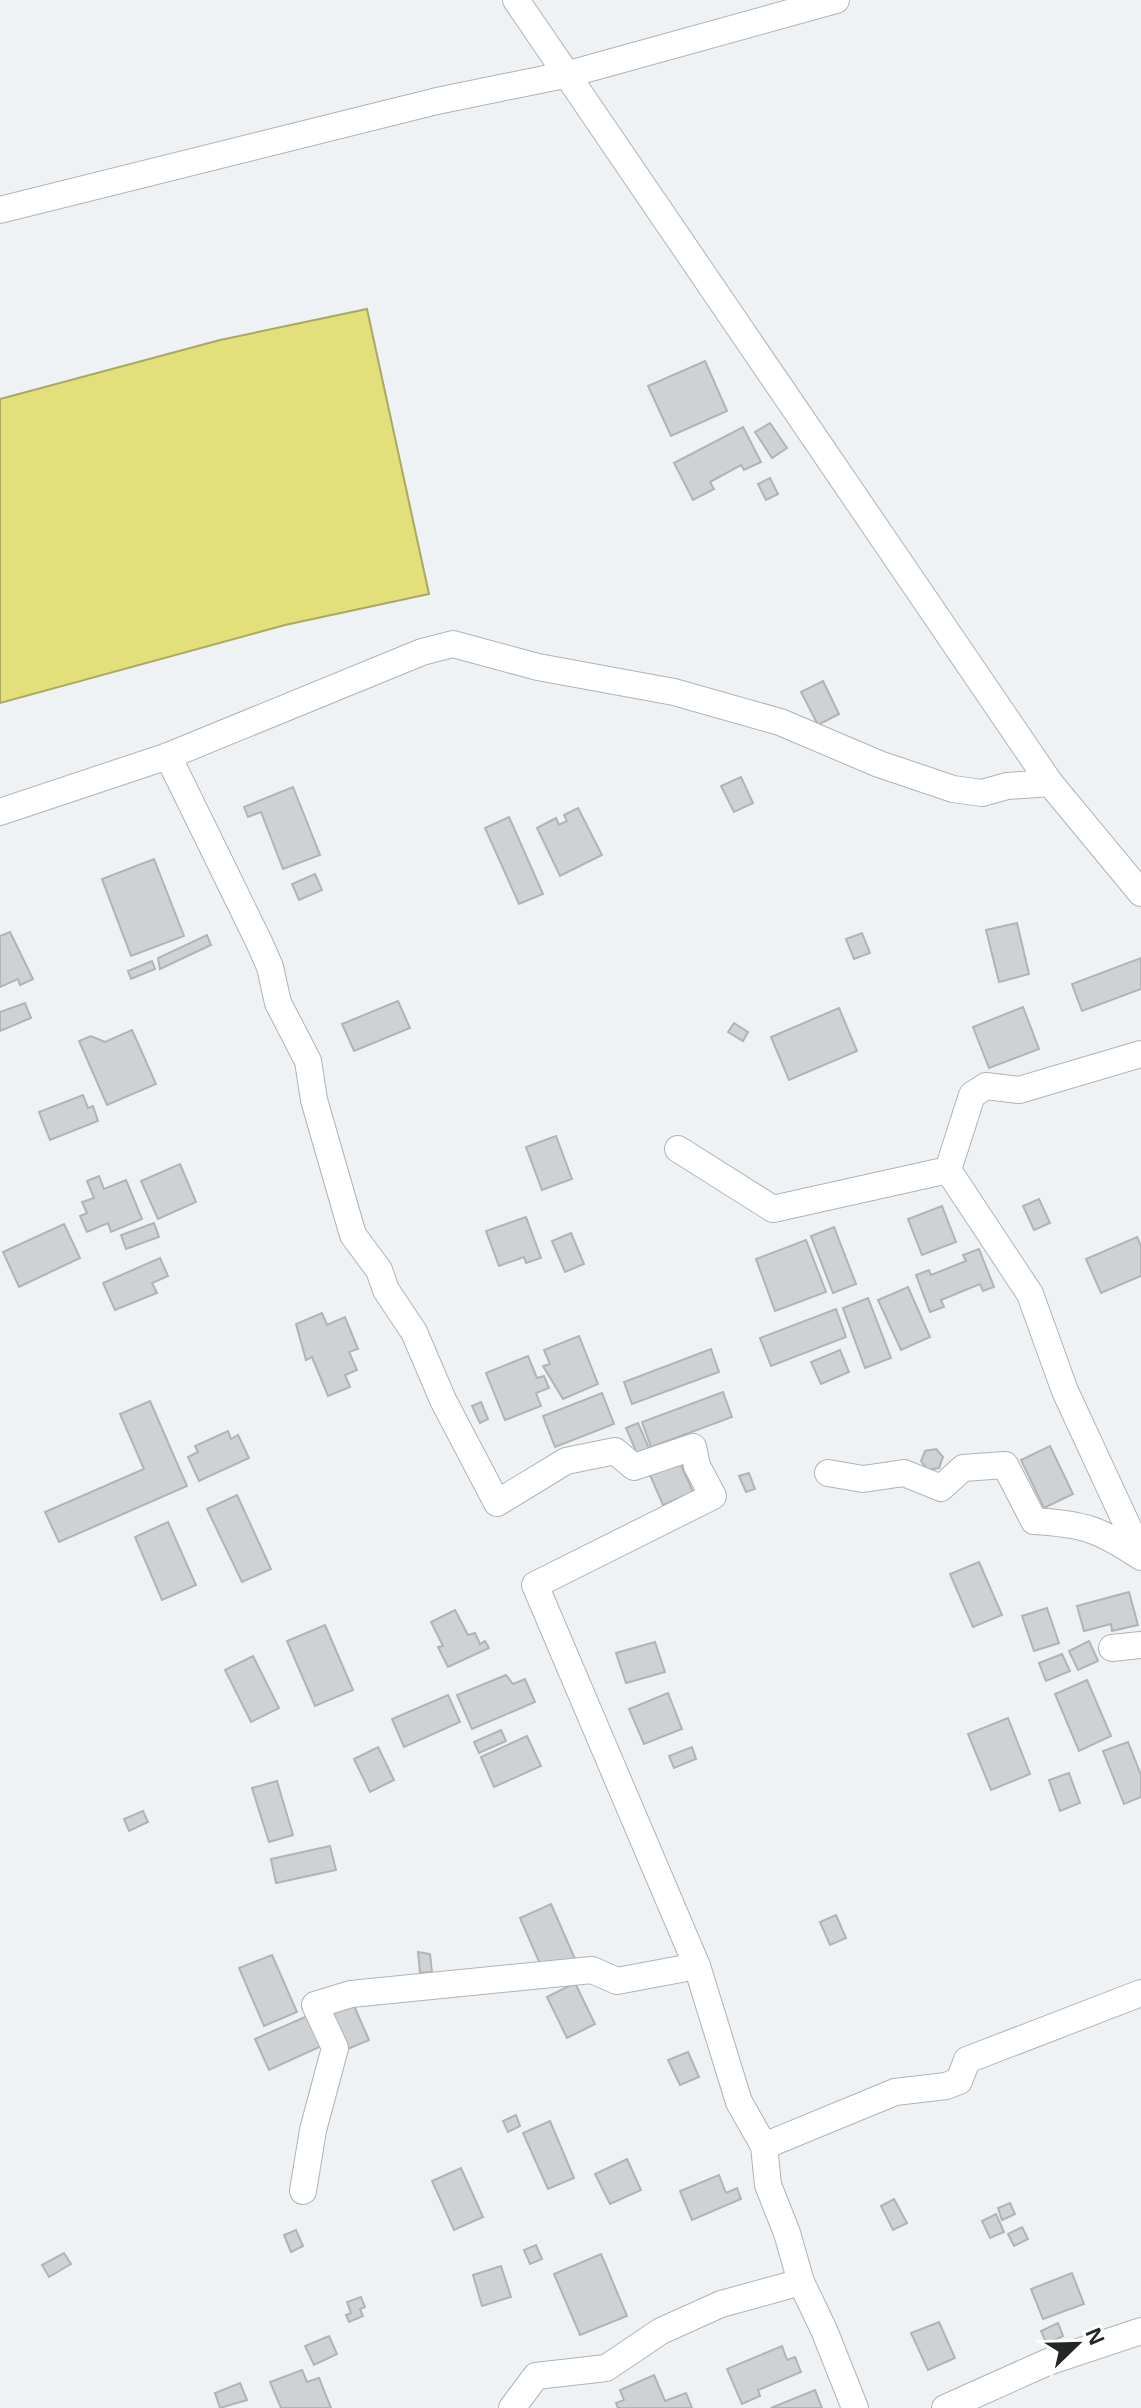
<svg xmlns="http://www.w3.org/2000/svg" width="1141" height="2408" viewBox="0 0 1141 2408" font-family="Helvetica,sans-serif">
  <rect width="100%" height="100%" fill="#eff2f4"/>
  <polygon fill="#e3df7b" stroke="#aaa862" stroke-width="2" points="367,309 429,594 285,625 0,703 0,399 220,340"/>
  <g fill="#cfd2d4" stroke="#b1b4b6" stroke-width="2">
    <polygon points="705,361 727,411 671,436 648,386"/>
    <polygon points="770,423 787,448 772,458 755,432"/>
    <polygon points="743,427 761,462 744,470 741,465 710,482 714,489 693,500 674,463"/>
    <polygon points="770,478 778,494 766,500 758,484"/>
    <polygon points="823,681 839,714 818,725 801,692"/>
    <polygon points="741,777 753,803 734,812 721,786"/>
    <polygon points="293,787 320,855 283,869 261,812 248,817 244,807"/>
    <polygon points="578,808 602,855 560,876 537,828 556,818 559,825 567,821 564,815"/>
    <polygon points="509,817 543,894 519,904 485,828"/>
    <polygon points="154,859 184,936 131,956 102,879"/>
    <polygon points="315,874 322,890 299,900 292,884"/>
    <polygon points="1017,923 1029,974 999,982 986,930"/>
    <polygon points="10,932 33,979 20,985 18,979 0,987 0,936"/>
    <polygon points="862,933 870,953 854,959 846,939"/>
    <polygon points="207,935 211,945 160,969 158,958"/>
    <polygon points="1141,958 1141,989 1082,1011 1072,984"/>
    <polygon points="152,961 155,969 131,979 128,971"/>
    <polygon points="398,1001 410,1028 354,1051 342,1024"/>
    <polygon points="25,1003 31,1018 0,1031 0,1012"/>
    <polygon points="1023,1007 1039,1049 989,1068 973,1027"/>
    <polygon points="839,1008 857,1051 789,1080 771,1037"/>
    <polygon points="734,1023 748,1032 743,1041 728,1032"/>
    <polygon points="132,1030 156,1084 107,1105 79,1041 91,1036 105,1042"/>
    <polygon points="83,1095 88,1108 93,1106 98,1121 50,1140 39,1112"/>
    <polygon points="556,1136 572,1179 542,1190 526,1147"/>
    <polygon points="180,1164 196,1202 158,1219 141,1181"/>
    <polygon points="99,1176 104,1189 126,1180 142,1219 111,1232 108,1223 87,1232 80,1216 87,1213 82,1202 94,1198 87,1181"/>
    <polygon points="1039,1199 1050,1223 1034,1230 1023,1206"/>
    <polygon points="942,1206 956,1242 922,1255 908,1219"/>
    <polygon points="526,1217 541,1258 526,1263 524,1257 499,1266 486,1231"/>
    <polygon points="154,1223 159,1237 126,1249 121,1235"/>
    <polygon points="64,1224 80,1258 19,1287 3,1252"/>
    <polygon points="834,1227 856,1284 833,1293 811,1236"/>
    <polygon points="571,1233 584,1264 565,1272 552,1241"/>
    <polygon points="1137,1237 1141,1246 1141,1276 1101,1293 1086,1259"/>
    <polygon points="806,1240 826,1292 775,1311 756,1259"/>
    <polygon points="979,1249 994,1287 983,1291 980,1284 941,1300 944,1307 930,1312 916,1275 929,1270 931,1275 966,1261 963,1255"/>
    <polygon points="160,1258 168,1276 152,1283 157,1293 115,1310 103,1283"/>
    <polygon points="908,1287 930,1337 901,1350 878,1300"/>
    <polygon points="868,1298 891,1358 865,1368 843,1308"/>
    <polygon points="836,1309 846,1337 771,1366 760,1338"/>
    <polygon points="322,1313 327,1325 345,1317 358,1349 349,1352 357,1370 345,1375 350,1387 328,1396 312,1357 306,1360 296,1324"/>
    <polygon points="579,1336 598,1384 563,1399 543,1366 550,1364 544,1350"/>
    <polygon points="711,1349 719,1372 632,1404 624,1382"/>
    <polygon points="840,1350 849,1372 821,1384 811,1362"/>
    <polygon points="528,1356 537,1378 544,1376 549,1388 536,1393 541,1406 505,1420 486,1373"/>
    <polygon points="723,1392 732,1417 651,1447 642,1422"/>
    <polygon points="602,1393 614,1424 555,1447 543,1416"/>
    <polygon points="150,1401 187,1486 59,1542 45,1512 144,1469 120,1414"/>
    <polygon points="481,1402 488,1419 480,1423 472,1406"/>
    <polygon points="638,1423 651,1453 639,1458 626,1428"/>
    <polygon points="228,1431 231,1439 238,1435 249,1458 199,1481 188,1457 198,1452 195,1446"/>
    <polygon points="1050,1446 1073,1494 1044,1508 1021,1460"/>
    <polygon points="936,1449 943,1457 939,1468 928,1470 921,1461 925,1451"/>
    <polygon points="680,1463 693,1492 663,1505 650,1475"/>
    <polygon points="749,1473 755,1489 746,1492 739,1476"/>
    <polygon points="237,1495 271,1569 242,1582 207,1509"/>
    <polygon points="168,1522 196,1585 162,1600 135,1537"/>
    <polygon points="979,1562 1002,1615 973,1627 950,1574"/>
    <polygon points="1129,1592 1138,1625 1112,1631 1111,1624 1084,1631 1077,1606"/>
    <polygon points="1047,1608 1059,1643 1034,1651 1022,1616"/>
    <polygon points="455,1610 468,1635 475,1633 480,1644 485,1641 489,1648 448,1667 438,1647 443,1646 431,1622"/>
    <polygon points="325,1625 353,1690 315,1706 287,1641"/>
    <polygon points="1089,1641 1098,1661 1078,1670 1069,1651"/>
    <polygon points="655,1642 665,1672 626,1683 616,1653"/>
    <polygon points="1062,1654 1070,1671 1046,1681 1039,1663"/>
    <polygon points="253,1656 279,1708 251,1722 225,1670"/>
    <polygon points="506,1675 513,1684 525,1679 535,1702 472,1729 457,1695"/>
    <polygon points="1087,1680 1111,1736 1079,1751 1055,1694"/>
    <polygon points="668,1693 682,1729 644,1744 629,1709"/>
    <polygon points="448,1695 460,1722 404,1747 392,1719"/>
    <polygon points="1008,1718 1030,1774 991,1790 968,1734"/>
    <polygon points="501,1730 506,1741 479,1753 474,1742"/>
    <polygon points="527,1736 541,1766 494,1787 481,1757"/>
    <polygon points="1128,1742 1141,1775 1141,1797 1124,1804 1103,1751"/>
    <polygon points="378,1747 394,1780 370,1792 354,1759"/>
    <polygon points="692,1747 696,1759 674,1768 669,1756"/>
    <polygon points="1069,1773 1080,1803 1060,1811 1049,1780"/>
    <polygon points="277,1781 293,1835 269,1842 252,1788"/>
    <polygon points="143,1811 148,1822 129,1831 124,1819"/>
    <polygon points="330,1846 336,1870 276,1883 271,1859"/>
    <polygon points="551,1904 575,1959 544,1973 520,1918"/>
    <polygon points="836,1915 846,1938 830,1945 820,1922"/>
    <polygon points="418,1952 430,1954 432,1972 420,1973"/>
    <polygon points="272,1955 297,2012 264,2026 239,1968"/>
    <polygon points="575,1983 595,2024 567,2038 547,1997"/>
    <polygon points="351,1999 369,2040 341,2052 323,2011"/>
    <polygon points="314,2013 328,2043 269,2070 255,2039"/>
    <polygon points="688,2052 699,2077 680,2085 668,2060"/>
    <polygon points="516,2115 520,2126 508,2132 503,2121"/>
    <polygon points="550,2121 574,2178 548,2189 523,2133"/>
    <polygon points="627,2159 641,2190 610,2204 595,2174"/>
    <polygon points="461,2168 483,2217 454,2230 432,2181"/>
    <polygon points="719,2175 726,2193 737,2188 741,2199 692,2220 680,2191"/>
    <polygon points="894,2199 907,2223 893,2230 881,2206"/>
    <polygon points="1010,2203 1015,2214 1002,2220 998,2208"/>
    <polygon points="996,2214 1004,2232 990,2238 982,2221"/>
    <polygon points="1022,2227 1028,2239 1014,2246 1008,2234"/>
    <polygon points="296,2230 303,2246 291,2252 284,2235"/>
    <polygon points="536,2245 542,2259 530,2264 524,2250"/>
    <polygon points="64,2253 71,2264 49,2277 42,2265"/>
    <polygon points="601,2254 627,2316 580,2335 554,2274"/>
    <polygon points="501,2266 511,2297 482,2306 473,2275"/>
    <polygon points="1072,2273 1084,2304 1043,2319 1031,2289"/>
    <polygon points="361,2297 365,2307 360,2309 363,2316 349,2322 346,2315 351,2313 347,2302"/>
    <polygon points="939,2322 955,2358 928,2370 911,2333"/>
    <polygon points="1058,2323 1063,2336 1047,2344 1041,2331"/>
    <polygon points="329,2336 337,2354 314,2365 305,2346"/>
    <polygon points="782,2346 787,2360 795,2357 801,2372 758,2390 760,2396 742,2404 727,2369"/>
    <polygon points="302,2370 307,2382 319,2378 331,2408 281,2408 270,2382"/>
    <polygon points="654,2375 665,2401 686,2393 692,2408 618,2408 616,2403 624,2400 620,2390"/>
    <polygon points="240,2383 247,2400 220,2408 215,2393"/>
    <polygon points="815,2390 822,2408 771,2408"/>
  </g>
  <g fill="none" stroke-linecap="round" stroke-linejoin="round">
    <defs>
      <g id="minor">
        <polyline points="516,0 1050,783 1141,893"/>
        <polyline points="0,210 437,101 569,74 836,0"/>
        <polyline points="168,756 259,942 270,967 278,1003 308,1061 314,1100 353,1235 379,1270 386,1290 414,1332 443,1400 497,1503 566,1461 615,1451 634,1467 693,1447 697,1466 713,1496 535,1585 697,1966 739,2102 764,2146 895,2092 946,2086 959,2081 967,2060 1141,1993"/>
        <polyline points="0,812 168,756 422,652 453,644 538,667 674,692 780,722 879,764 953,789 982,793 1007,786 1050,783"/>
        <polyline points="1141,1054 1019,1090 986,1086 972,1095 948,1170 1030,1294 1065,1391 1141,1555"/>
        <polyline points="678,1149 773,1209 948,1170"/>
        <path d="M 828,1473 L 863,1479 L 904,1473 L 941,1488 L 963,1468 L 1005,1465 L 1034,1521 C 1084,1524 1099,1529 1141,1557"/>
        <polyline points="1112,1648 1141,1645"/>
        <polyline points="764,2146 768,2185 787,2233 801,2282 824,2330 855,2408"/>
        <polyline points="303,2191 313,2130 335,2048 315,2005 351,1994 592,1970 617,1981 697,1966"/>
        <polyline points="512,2408 536,2376 606,2368 661,2331 721,2304 801,2282"/>
        <polyline points="945,2408 1048,2362 1141,2331"/>
      </g>
    </defs>
    <use href="#minor" stroke="#b0b3b5" stroke-width="28"/>
    <use href="#minor" stroke="#fff" stroke-width="26"/>
  </g>
  <g transform="translate(1077 2344) rotate(67)" stroke="#ffffff" stroke-width="6" paint-order="stroke">
  <path d="M0-6L14 30L0 20L-14 30Z" fill="#252727"/>
  <text y="-12" font-size="22" font-weight="bold" text-anchor="middle" fill="#252727">N</text>
  </g>
</svg>
